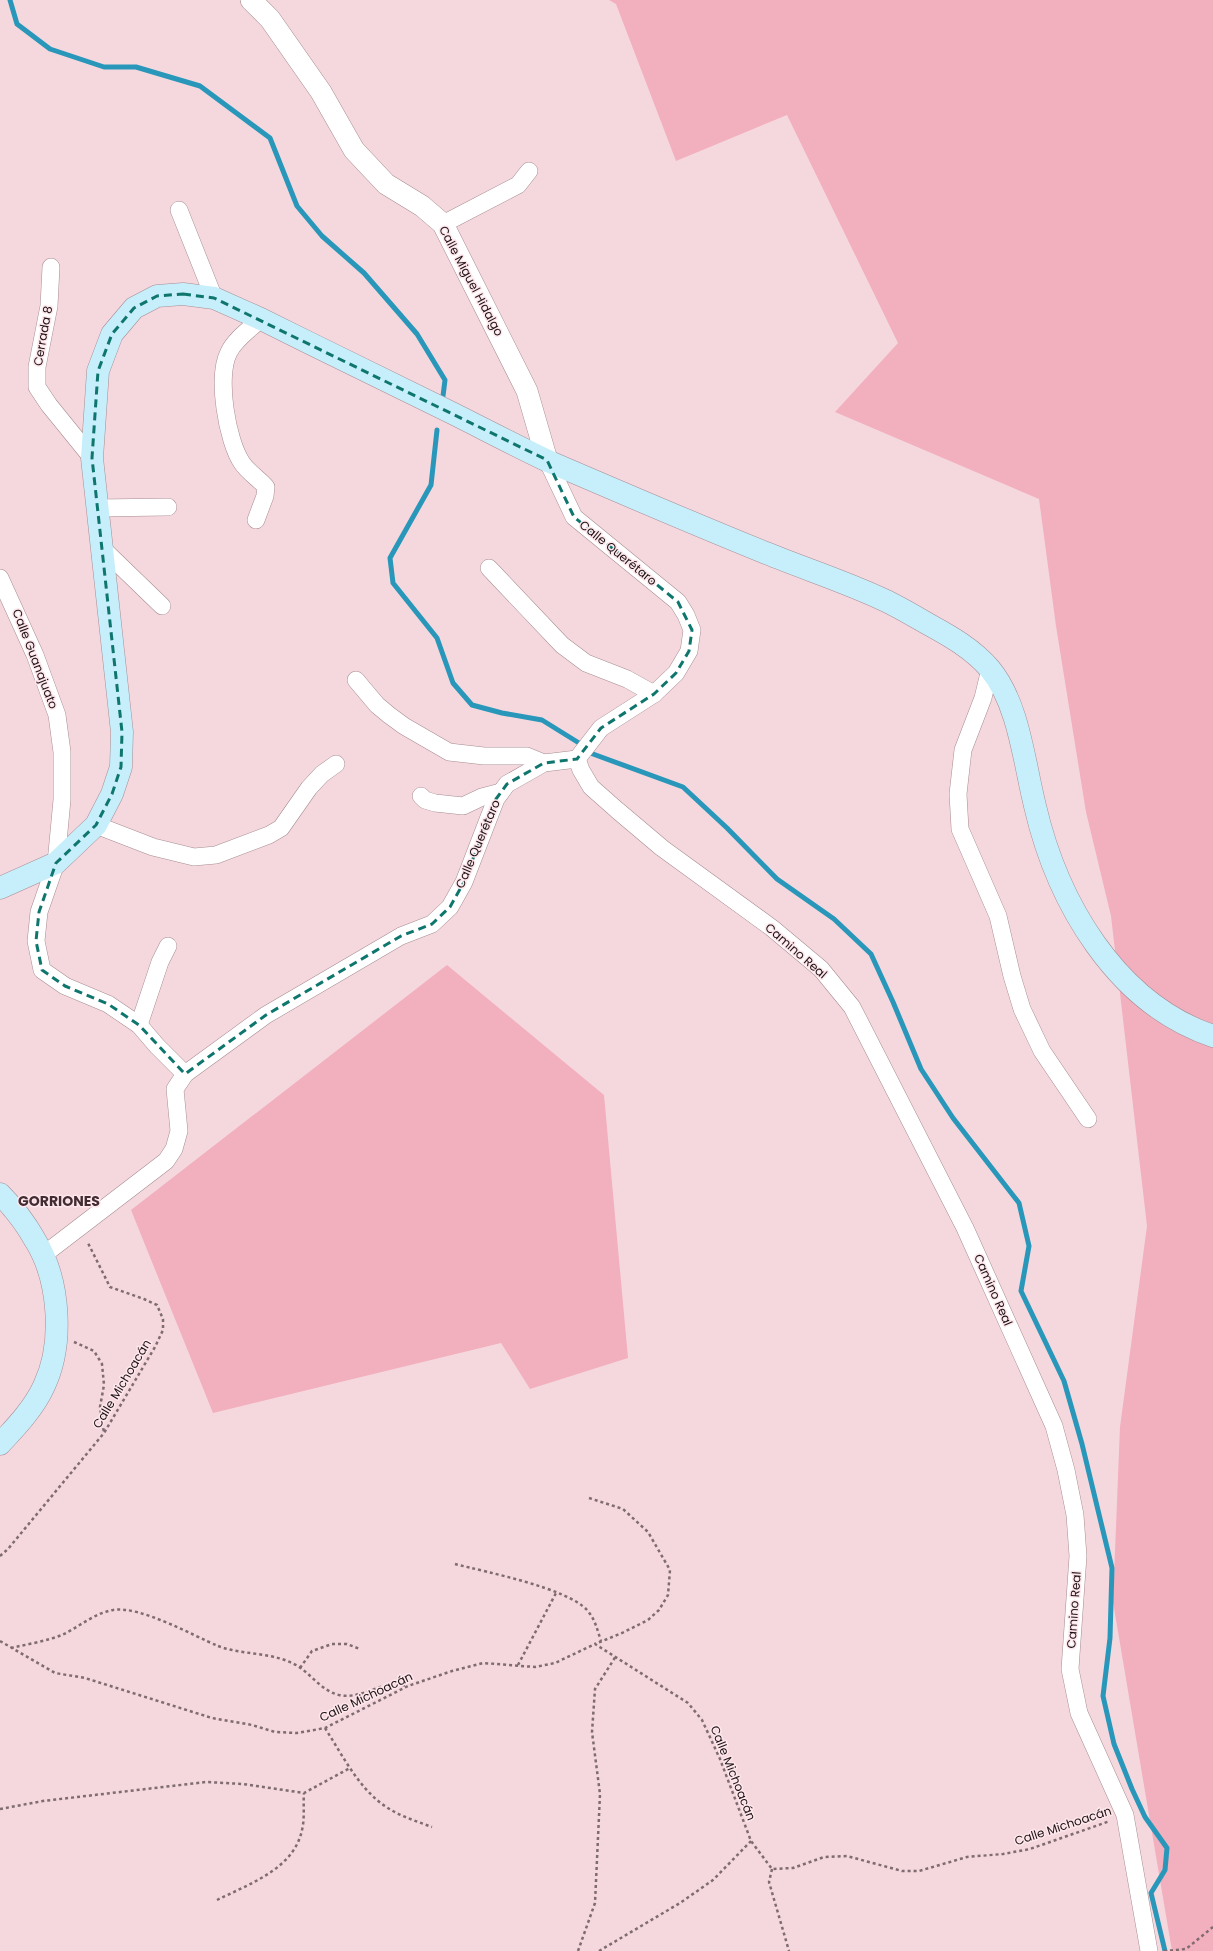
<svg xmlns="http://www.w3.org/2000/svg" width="1213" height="1951" viewBox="0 0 1213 1951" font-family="Poppins,sans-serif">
  <rect width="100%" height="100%" fill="#f5d8de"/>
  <g fill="#f2afbd">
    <polygon points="609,0 1213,0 1213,1951 1172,1951 1113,1602 1120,1427 1147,1226 1111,916 1086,812 1056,626 1039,499 835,412 898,343 787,115 676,161 616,4"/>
    <polygon points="447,965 604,1095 628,1358 530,1389 501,1343 213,1413 131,1210"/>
  </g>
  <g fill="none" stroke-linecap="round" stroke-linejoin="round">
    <g stroke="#2997ba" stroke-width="5">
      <polyline points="10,0 17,24 50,49 104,67 136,67 200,86 270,138 297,206 322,236 364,273 417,334 445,380 443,396"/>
      <polyline points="437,430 431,485 390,558 393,583 437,638 453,683 472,705 502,713 542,720 579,743 593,754 683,787 727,828 777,879 834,919 871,954 893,1002 921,1069 953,1118 1019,1203 1029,1246 1021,1291 1064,1381 1082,1444 1112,1568 1110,1638 1103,1696 1114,1744 1132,1789 1145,1817 1167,1848 1165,1870 1151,1893 1165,1951"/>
    </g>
    <defs>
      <g id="minor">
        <polyline points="179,210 214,298"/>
        <polyline points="443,224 518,185 529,171"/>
        <polyline points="51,267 49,306 37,367 37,387 49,405 92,458"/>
        <polyline points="97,508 168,507"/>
        <path d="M 256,520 L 265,496 L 266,487 C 259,479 248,472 242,463 C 227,441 216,376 229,352 C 235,339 250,329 261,319"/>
        <polyline points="103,549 162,606"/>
        <polyline points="489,568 562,645 586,663 627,679 654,694"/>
        <polyline points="0,578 35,655 57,715 62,752 62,800 56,863 39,912 36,941 42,970 65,986 108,1004 139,1025 157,1046 185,1074"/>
        <polyline points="990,669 983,698 963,750 958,794 960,829 998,916 1012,976 1022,1009 1042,1051 1088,1119"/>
        <polyline points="356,680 377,705 389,715 404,726 449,752 484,756 527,756 544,763"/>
        <polyline points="577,759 581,770 591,787 617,810 662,848 772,928 821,969 852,1007 965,1228 1054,1426 1066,1470 1075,1515 1078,1556 1070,1669 1079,1713 1125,1815 1149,1951"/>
        <polyline points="421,796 425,800 435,803 463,806 482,797 501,792"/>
        <polyline points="96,825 153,847 194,857 216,855 269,835 281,828 309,788 322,774 336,764"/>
        <polyline points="139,1025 160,962 168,946"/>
        <polyline points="42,1256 166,1161 174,1149 179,1131 175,1089 185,1074 266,1015 401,936 432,924 450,907 464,882 496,799 507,784 544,763 577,759 601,728 654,694 676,673 689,651 692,630 686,615 678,602 574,517 547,460"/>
      </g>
      <polyline id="tertiary" points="251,0 270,19 321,92 354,150 386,184 422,206 443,224 527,391 547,460"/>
      <g id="secondary">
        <path d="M 0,888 L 56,863 L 96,825 L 112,794 L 121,767 L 122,732 L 92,458 L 98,371 L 112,334 L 134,308 L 157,296 L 183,294 L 214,298 L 261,319 C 325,351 389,382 454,414 C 486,430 518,447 550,462 C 622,493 694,524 766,553 C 805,569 846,582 884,600 C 899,607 914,616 928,624 C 950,636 973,649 990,669 C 1019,704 1024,762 1035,806 C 1057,901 1115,1003 1213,1036"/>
        <path d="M 0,1194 C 13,1207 26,1224 35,1240 C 60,1280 64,1344 44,1386 C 34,1408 16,1427 0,1444"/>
      </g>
    </defs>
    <use href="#minor" stroke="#a78d92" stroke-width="18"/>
    <use href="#tertiary" stroke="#a78d92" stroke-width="22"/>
    <use href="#secondary" stroke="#a78d92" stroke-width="23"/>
    <g stroke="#7f6c70" stroke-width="2.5" stroke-dasharray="3 3" stroke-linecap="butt">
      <polyline points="74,1342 94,1351 102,1364 104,1385 100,1407 104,1433"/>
      <polyline points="589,1498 623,1509 648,1532 670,1570 668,1595 659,1610 648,1620 622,1633 595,1644"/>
      <polyline points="0,1556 8,1549 104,1433 155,1347 163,1330 163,1319 157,1305 144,1299 110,1287 87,1241"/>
      <path d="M 455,1564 C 486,1572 567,1588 587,1610 C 595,1619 597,1629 601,1641"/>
      <polyline points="0,1641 55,1673 85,1678 212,1718 252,1725 275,1732 297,1733 325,1728 408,1686 452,1671 483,1663 535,1667 555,1663 595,1644 688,1703 702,1720 720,1759 751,1841 772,1869 793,1868 824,1857 847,1856 902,1871 919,1871 967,1857 1003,1854 1030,1849 1110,1821"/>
      <path d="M 11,1648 C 28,1644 48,1641 64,1634 C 80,1626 95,1613 113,1610 C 139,1605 194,1636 218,1646 C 242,1655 269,1652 292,1663 C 310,1671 319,1690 339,1695 C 357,1699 375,1687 392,1684 C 397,1683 403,1685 407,1686"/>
      <polyline points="518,1665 556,1593"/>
      <polyline points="300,1668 312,1651 332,1644 347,1644 360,1649"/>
      <path d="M 325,1728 C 341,1753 355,1781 377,1800 C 393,1814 413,1820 432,1827"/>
      <polyline points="0,1809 43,1801 206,1782 243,1784 304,1793 350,1768"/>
      <polyline points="772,1869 769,1882 789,1951"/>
      <path d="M 217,1900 C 249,1884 294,1869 302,1830 C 305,1818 303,1805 304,1793"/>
      <polyline points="578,1951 595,1903 600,1794 592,1732 595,1689 616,1656"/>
      <polyline points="599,1951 680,1903 713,1880 751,1841"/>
      <polyline points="1164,1951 1186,1949 1213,1927"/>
    </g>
    <use href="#minor" stroke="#fff" stroke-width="17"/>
    <use href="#tertiary" stroke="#fff" stroke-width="21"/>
    <use href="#secondary" stroke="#c6eefb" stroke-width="22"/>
  </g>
  <path fill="none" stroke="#0f766e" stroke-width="3" stroke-dasharray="8 5" stroke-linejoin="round" d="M 183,294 L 214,298 L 547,460 L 574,517 L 678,602 L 692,630 L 689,651 L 676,673 L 654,694 L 601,728 L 577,759 L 544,763 L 507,784 L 496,799 L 464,882 L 450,907 L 432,924 L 401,936 L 266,1015 L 185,1074 L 139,1025 L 108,1004 L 65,986 L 42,970 L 36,941 L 39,912 L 56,863 L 96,825 L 112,794 L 121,767 L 122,732 L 92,458 L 98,371 L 112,334 L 134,308 L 157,296 Z"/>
  <g text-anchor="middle" stroke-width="3" stroke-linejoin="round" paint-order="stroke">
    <g font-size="12" fill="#1b1113" stroke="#fee7ec">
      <text transform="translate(471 281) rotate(62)" y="4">Calle Miguel Hidalgo</text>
      <text transform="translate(43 336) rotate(-80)" y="4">Cerrada 8</text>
      <text transform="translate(618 553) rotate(39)" y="4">Calle Querétaro</text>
      <text transform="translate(35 659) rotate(69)" y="4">Calle Guanajuato</text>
      <text transform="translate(478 844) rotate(-67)" y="4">Calle Querétaro</text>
      <text transform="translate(796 951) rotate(41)" y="4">Camino Real</text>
      <text transform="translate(993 1290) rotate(66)" y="4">Camino Real</text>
      <text transform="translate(122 1384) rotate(-59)" y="4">Calle Michoacán</text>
      <text transform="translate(1074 1610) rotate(-86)" y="4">Camino Real</text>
      <text transform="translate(366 1697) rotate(-25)" y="4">Calle Michoacán</text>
      <text transform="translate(733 1773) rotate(68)" y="4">Calle Michoacán</text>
      <text transform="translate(1063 1826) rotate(-18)" y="4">Calle Michoacán</text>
    </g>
    <g font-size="14" font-weight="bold" fill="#412c31" stroke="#fee7ec">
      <text x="59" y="1206">GORRIONES</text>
    </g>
  </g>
</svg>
